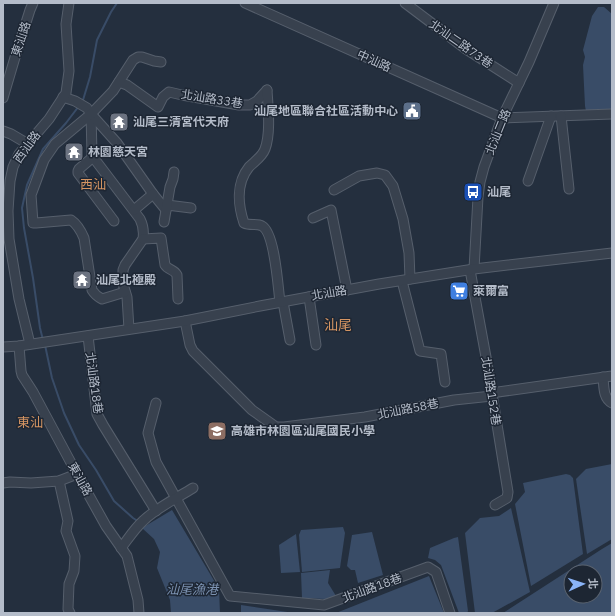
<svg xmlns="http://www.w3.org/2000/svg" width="615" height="616" viewBox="0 0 615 616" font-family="'IBM Plex Sans','Noto Sans TC',sans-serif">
  <rect width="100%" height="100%" fill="#242f3e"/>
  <g fill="#394c67" fill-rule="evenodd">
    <polygon points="598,7 604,7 612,14 612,110 586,111 585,106 583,65 585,57 583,50 592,16"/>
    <polygon points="612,464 612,539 587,554 576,479 586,469"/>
    <polygon points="566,474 570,475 573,478 583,554 531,586 515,504 525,492 523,483"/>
    <polygon points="511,508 530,592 492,613 475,613 465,533 480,518 499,516"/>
    <polygon points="172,510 219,589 220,613 171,613 170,600 157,568 160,552 154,539 142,528"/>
    <polygon points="343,527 345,533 340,568 302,572 299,535 301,530"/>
    <polygon points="372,532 383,575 358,583 355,570 351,570 347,566 352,535"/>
    <polygon points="296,534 300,572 281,573 279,545"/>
    <polygon points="458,537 468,611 467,613 459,613 441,565 435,560 428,558 430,548 454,538"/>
    <path d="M 612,543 L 612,613 L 503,613 L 602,549 ZM 571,572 L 595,572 L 595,596 L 571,596 Z"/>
    <polygon points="330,570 328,583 336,596 326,599 302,598 301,573"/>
    <polygon points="429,576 444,613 336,613"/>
    <polygon points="241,605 294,613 241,613"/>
  </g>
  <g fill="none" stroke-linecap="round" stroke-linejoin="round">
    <g stroke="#394c67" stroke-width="2">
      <polyline points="81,102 83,100 90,77 97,40 111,12 117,3"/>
      <polyline points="43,340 40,328 33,278 24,228 22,208 27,185 43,149 66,123 79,106"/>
      <polyline points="45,345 52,378 64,413 79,445 96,470 114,501 133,518 139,522"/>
    </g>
    <defs>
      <g id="minor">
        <polyline points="245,3 502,118 612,114"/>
        <polyline points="405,3 466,49 519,83"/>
        <polyline points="119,82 127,85 158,107 163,97 169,92 182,95 239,105 250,105 257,101 267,90"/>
        <path d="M 267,90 C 268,107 271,133 265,149 C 262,157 255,161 249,167 C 236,183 238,205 244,223 C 250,226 257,223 262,226 C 275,233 278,288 280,302"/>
        <path d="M 63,97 L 75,101 L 87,108 L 91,114 L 92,154 L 93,157 L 140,219 C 143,225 144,232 143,239 L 125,265 L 123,270 L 123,284 L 127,297 L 129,329"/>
        <polyline points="3,98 16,54 30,10 33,3"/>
        <polyline points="91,114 117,143 153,194 166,210"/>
        <polyline points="561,116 569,189"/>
        <polyline points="3,131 11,134 28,144"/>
        <polyline points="93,157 79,169 78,171 78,173 114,221"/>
        <polyline points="528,181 551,116"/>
        <polyline points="334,190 359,176 377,173 385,175 393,186 403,219 409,253 410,279"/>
        <polyline points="167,205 191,208"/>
        <polyline points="134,210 153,194"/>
        <polyline points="313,218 331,210 347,290"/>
        <polyline points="164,222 170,187 173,179 174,172"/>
        <path d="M 143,239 L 161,238 L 165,265 C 168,270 174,269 177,275 L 178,299"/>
        <polyline points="474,269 478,197 480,182 484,167 502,118 529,62 554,3"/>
        <polyline points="470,270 486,357 508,492 507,498 495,505"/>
        <polyline points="402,281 420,351 441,354 445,382"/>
        <path d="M 125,292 L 102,299 C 98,297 95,295 92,290 L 84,238 C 81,231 77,224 71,220 L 36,223 L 33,223 L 31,195 L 44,160 L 55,144 L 91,114 L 113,91 L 133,60 L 138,57 L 142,57 L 154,61 L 161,62"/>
        <polyline points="309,297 316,345"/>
        <polyline points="283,302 290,340"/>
        <polyline points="185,321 190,345 193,351 252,410 276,427 284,427 365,417 454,400 492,396"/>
        <polyline points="88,336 97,414 103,425 156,511"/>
        <polyline points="30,344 19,299 9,239 8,211 10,181 13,167 19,154 49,119 66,93 69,71 66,24 69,3"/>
        <polyline points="19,346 21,371 22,375 33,392 77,474 106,526 127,556 138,600 139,613"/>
        <polyline points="3,347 19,346 185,321 260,306 379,284 474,269 612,253"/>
        <path d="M 603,377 C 604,387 603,398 612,403"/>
        <polyline points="491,393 612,376"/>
        <polyline points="156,403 148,433 156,462 230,596 324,605 428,567 436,572 450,613"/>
        <polyline points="59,481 68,521 66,531 75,556 74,571 69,584 68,609 70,613"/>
        <polyline points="3,483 10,482 31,483 59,481 77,474"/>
        <path d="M 121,548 C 128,539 135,528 143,521 C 156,508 177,498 193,488"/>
      </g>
    </defs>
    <use href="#minor" stroke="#565f6c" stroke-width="11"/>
    <use href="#minor" stroke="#38414e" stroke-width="9"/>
  </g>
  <defs>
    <symbol id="civic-square" viewBox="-11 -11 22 22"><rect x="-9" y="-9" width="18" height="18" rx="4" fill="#5c6f8a" stroke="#1d2633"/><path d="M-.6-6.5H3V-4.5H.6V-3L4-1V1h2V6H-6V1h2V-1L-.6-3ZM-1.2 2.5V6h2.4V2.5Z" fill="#fff"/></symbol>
    <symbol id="temple-square" viewBox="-11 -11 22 22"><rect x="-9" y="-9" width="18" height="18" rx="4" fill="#6b7280" stroke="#1d2633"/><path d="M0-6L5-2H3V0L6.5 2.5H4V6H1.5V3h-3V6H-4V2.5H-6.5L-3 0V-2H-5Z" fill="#fff"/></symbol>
    <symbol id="bus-square" viewBox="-11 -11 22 22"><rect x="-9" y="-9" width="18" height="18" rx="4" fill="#1a4fb4" stroke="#1d2633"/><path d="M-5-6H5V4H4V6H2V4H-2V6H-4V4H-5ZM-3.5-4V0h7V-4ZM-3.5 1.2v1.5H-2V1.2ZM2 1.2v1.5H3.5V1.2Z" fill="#fff"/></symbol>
    <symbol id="supermarket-square" viewBox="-11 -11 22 22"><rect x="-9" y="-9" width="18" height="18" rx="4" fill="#3f7fe0" stroke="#1d2633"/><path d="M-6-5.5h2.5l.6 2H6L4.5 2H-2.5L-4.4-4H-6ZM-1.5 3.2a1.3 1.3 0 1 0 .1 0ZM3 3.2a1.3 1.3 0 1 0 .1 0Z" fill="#fff"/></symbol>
    <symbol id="school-square" viewBox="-11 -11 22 22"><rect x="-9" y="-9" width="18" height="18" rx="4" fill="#8d6e63" stroke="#1d2633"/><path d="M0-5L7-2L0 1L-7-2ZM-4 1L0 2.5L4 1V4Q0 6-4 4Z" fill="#fff"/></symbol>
  </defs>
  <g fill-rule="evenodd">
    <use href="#civic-square" x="401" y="100" width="22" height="22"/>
    <use href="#temple-square" x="108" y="111" width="22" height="22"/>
    <use href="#temple-square" x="63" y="141" width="22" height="22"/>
    <use href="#bus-square" x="462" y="181" width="22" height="22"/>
    <use href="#temple-square" x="71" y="269" width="22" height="22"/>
    <use href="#supermarket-square" x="448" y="280" width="22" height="22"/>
    <use href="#school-square" x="206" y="420" width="22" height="22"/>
  </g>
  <g text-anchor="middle" stroke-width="3" stroke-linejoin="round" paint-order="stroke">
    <g font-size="12" fill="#b4bcc9" stroke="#1d2633">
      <text transform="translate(21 39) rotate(-72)" y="4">東汕路</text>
      <text transform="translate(461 44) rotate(35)" y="4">北汕二路73巷</text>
      <text transform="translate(374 61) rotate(24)" y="4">中汕路</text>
      <text transform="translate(212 99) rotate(9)" y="4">北汕路33巷</text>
      <text transform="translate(498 132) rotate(-68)" y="4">北汕二路</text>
      <text transform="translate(27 147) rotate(-54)" y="4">西汕路</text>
      <text transform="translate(329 293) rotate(-10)" y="4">北汕路</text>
      <text transform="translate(94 383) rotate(82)" y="4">北汕路18巷</text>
      <text transform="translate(491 391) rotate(81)" y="4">北汕路152巷</text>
      <text transform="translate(408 409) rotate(-11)" y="4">北汕路58巷</text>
      <text transform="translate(80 479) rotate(61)" y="4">東汕路</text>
      <text transform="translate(372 588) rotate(-20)" y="4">北汕路18巷</text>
    </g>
    <g font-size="12" font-weight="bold" fill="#b4bcc9" stroke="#1d2633" text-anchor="start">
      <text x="398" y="115" text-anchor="end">汕尾地區聯合社區活動中心</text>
      <text x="133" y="126">汕尾三清宮代天府</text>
      <text x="88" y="156">林園慈天宮</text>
      <text x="487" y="196">汕尾</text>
      <text x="96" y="284">汕尾北極殿</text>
      <text x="473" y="295">萊爾富</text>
      <text x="231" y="435">高雄市林園區汕尾國民小學</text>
    </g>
    <g font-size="13" fill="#d59563" stroke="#1d2633">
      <text x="93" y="189">西汕</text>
      <text x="30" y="427">東汕</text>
    </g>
    <g font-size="13" font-style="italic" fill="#7c92b1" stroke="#1d2633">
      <text x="192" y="594">汕尾漁港</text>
    </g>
    <g font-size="14" fill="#d59563" stroke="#1d2633">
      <text x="338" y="330">汕尾</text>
    </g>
  </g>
  <rect width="615" height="616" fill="none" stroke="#b4bcc9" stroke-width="8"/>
  <g transform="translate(583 584) rotate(87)"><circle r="19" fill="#1d2633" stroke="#59626f"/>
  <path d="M0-3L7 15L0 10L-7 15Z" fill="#8ab4f8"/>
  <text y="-6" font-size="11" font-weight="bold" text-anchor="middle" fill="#b4bcc9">北</text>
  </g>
</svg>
